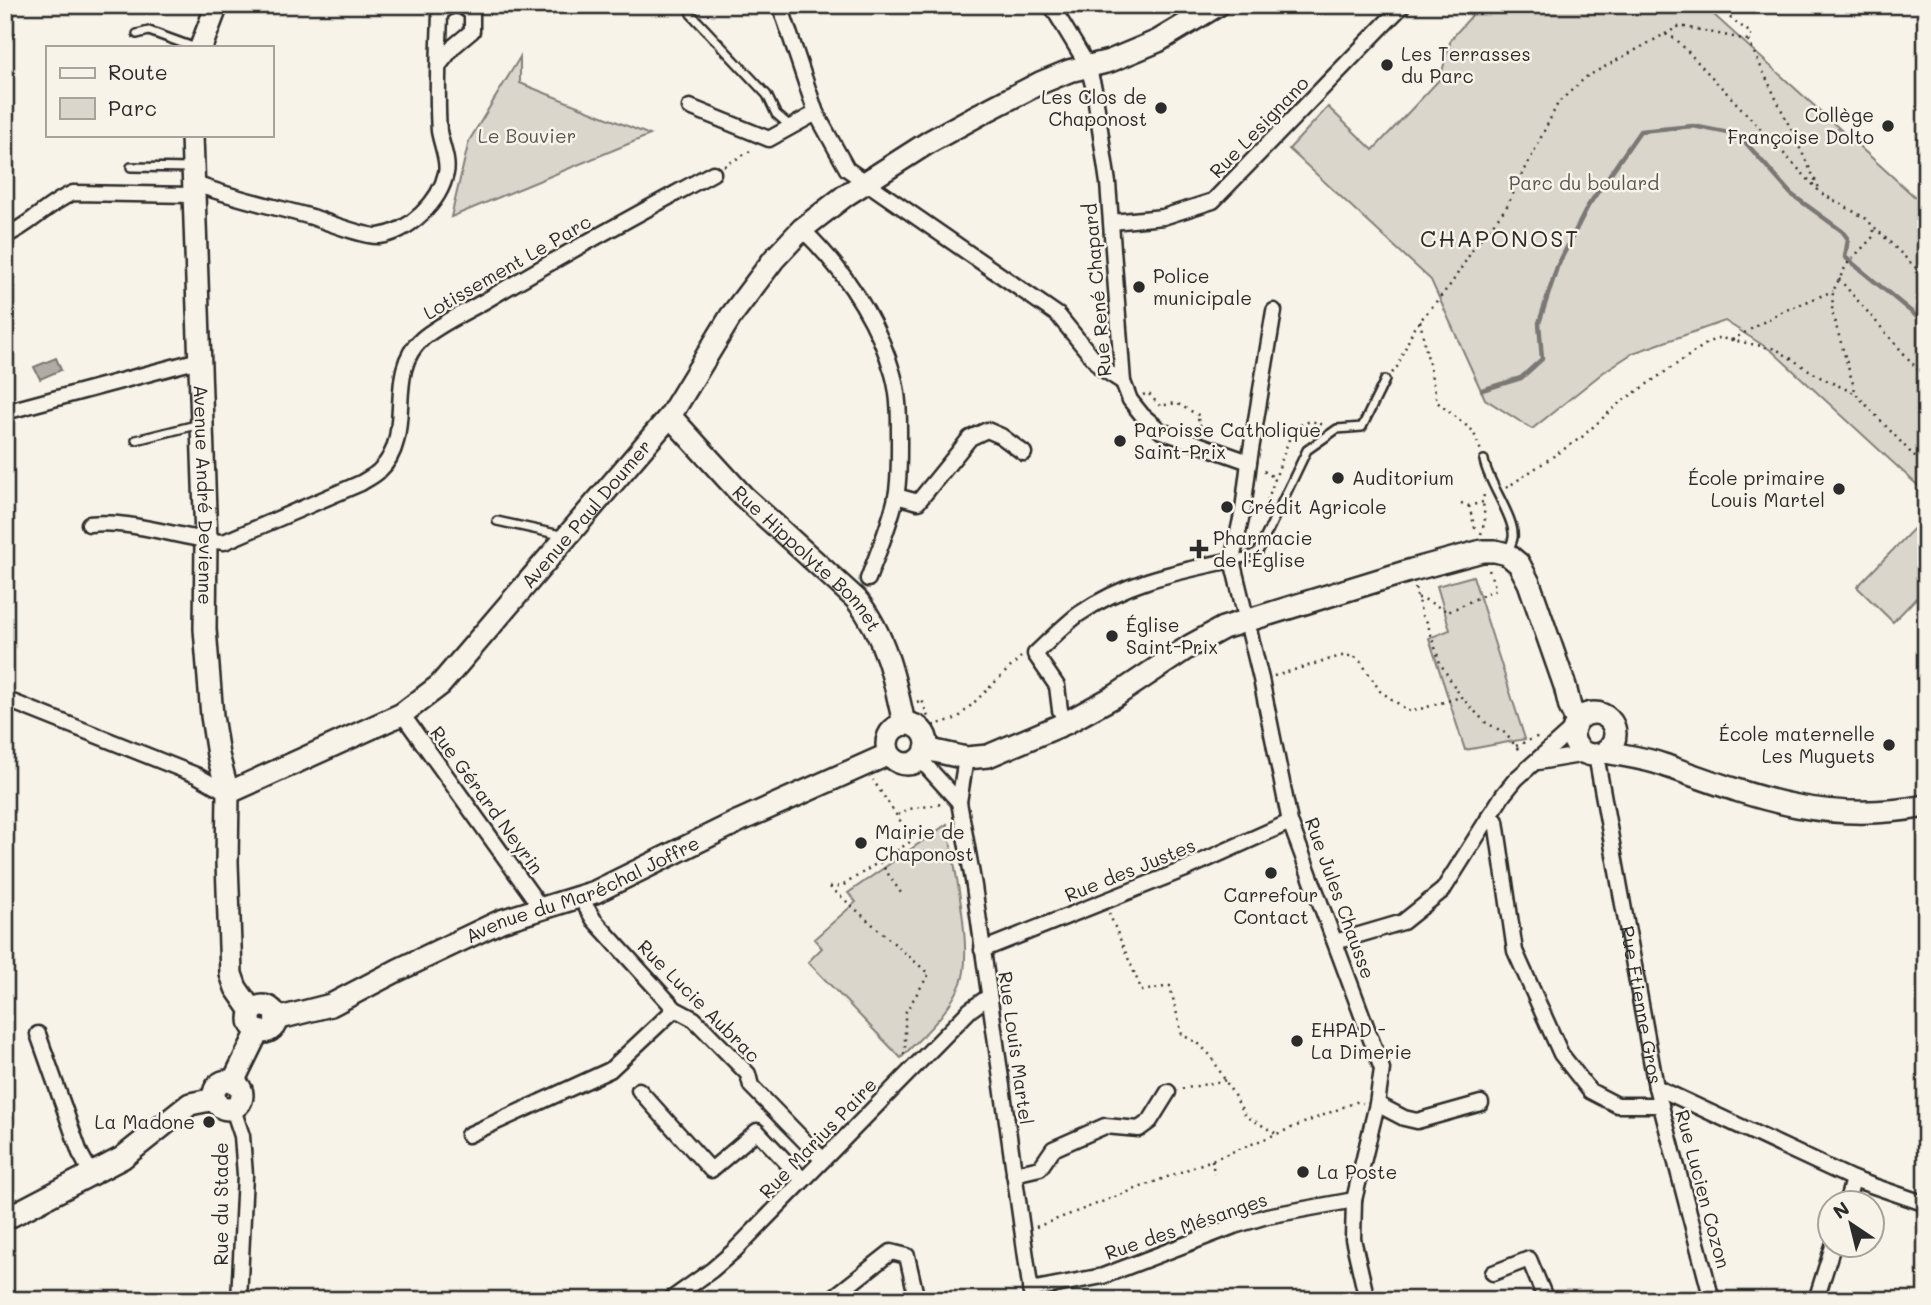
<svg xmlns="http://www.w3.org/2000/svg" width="1931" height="1305" viewBox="0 0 1931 1305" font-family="Mali,sans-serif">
  <rect width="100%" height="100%" fill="#f7f3e8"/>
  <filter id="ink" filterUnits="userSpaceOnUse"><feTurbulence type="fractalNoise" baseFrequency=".0143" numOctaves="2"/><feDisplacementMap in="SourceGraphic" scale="14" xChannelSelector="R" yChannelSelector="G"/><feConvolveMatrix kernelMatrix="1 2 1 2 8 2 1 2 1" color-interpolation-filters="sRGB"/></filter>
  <g filter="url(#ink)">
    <g fill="#dad6cc" stroke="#82807c" stroke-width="2">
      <polygon points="1481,5 1703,5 1926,207 1926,493 1772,351 1725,321 1633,353 1605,371 1532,429 1485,399 1431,280 1289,149 1328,107 1373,150 1440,79 1451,39"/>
      <polygon points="520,57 520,83 650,135 451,217 469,141"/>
      <polygon points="1926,516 1926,588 1893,622 1857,587"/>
      <polygon points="1473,576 1525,739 1465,750 1429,638 1450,630 1437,586"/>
      <path d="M 947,824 C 953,859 974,953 961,983 C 949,1013 923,1035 901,1058 L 808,962 L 822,948 L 814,939 L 856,902 L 848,893 Z"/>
    </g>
    <polygon fill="#afaca4" stroke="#7a7874" stroke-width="2" points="56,358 61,370 40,379 34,367"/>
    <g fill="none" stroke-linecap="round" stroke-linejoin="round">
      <polyline stroke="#7a7874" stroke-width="4.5" points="1482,390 1521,378 1542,359 1539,323 1557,267 1588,206 1640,131 1693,126 1739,135 1791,194 1842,231 1848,239 1845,257 1926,324"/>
      <defs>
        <g id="lane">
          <polyline points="691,14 767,95 776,114 790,126"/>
          <polyline points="137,34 149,31 193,47"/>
          <polyline points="131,167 192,168"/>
          <polyline points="136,440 200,424"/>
          <path d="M 1484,460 C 1487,481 1516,519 1513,538 C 1512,543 1509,548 1508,553"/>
          <polyline points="497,521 556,534 563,540"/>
          <polyline points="1232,560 1246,558 1258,552 1307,450 1337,429 1362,427 1385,380"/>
        </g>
        <g id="street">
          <polyline points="780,5 816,113 847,169 1058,315 1101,368 1123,382"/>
          <polyline points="1051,5 1088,66 1094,89 1108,183 1123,382 1130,400 1142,415 1161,431 1249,462 1243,510 1232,560 1261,679 1290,822 1382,1069 1377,1104 1354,1200 1353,1239 1367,1300"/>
          <polyline points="440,64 454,46 472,31 472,13 460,5"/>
          <polyline points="690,107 769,139 816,113"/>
          <path d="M 193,183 C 232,198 272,206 312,217 C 327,222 365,237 379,236 C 409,232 440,202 446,173 C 449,161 441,144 439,131 C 436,92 439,52 440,13 L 450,6 L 456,5"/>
          <polyline points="1112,222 1163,217 1213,201 1403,5"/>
          <path d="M 802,229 C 843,269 877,318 893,374 C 900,398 899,424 899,449 C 899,465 899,482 896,497 C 890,525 878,552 868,579"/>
          <path d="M 5,236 C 31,225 48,203 73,193 L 193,195"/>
          <polyline points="5,412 199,360"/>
          <polyline points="1249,462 1274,311"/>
          <polyline points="896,496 918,502 970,438 987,430 1001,436 1024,453"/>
          <path d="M 89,524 C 133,519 179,539 224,542 L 361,483 C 367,479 374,476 379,471 C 417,436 383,373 422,339 C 439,324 470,310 490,298 C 563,254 638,214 713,173"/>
          <polyline points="5,699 196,775 228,793"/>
          <polyline points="402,714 541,908"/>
          <path d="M 1066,723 L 1060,710 L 1057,686 L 1035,654 C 1049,641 1063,626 1079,614 C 1127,581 1177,572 1232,560"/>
          <path id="s1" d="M 1596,755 L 1656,1087 L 1712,1300"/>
          <polyline points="966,758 959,802 974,886 1032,1300"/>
          <polyline points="920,759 959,802"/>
          <polyline points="1538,762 1586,754"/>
          <polyline points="1489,816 1496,821 1515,951 1561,1054 1590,1091 1617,1105 1661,1105"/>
          <polyline points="580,897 594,920 675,1009 694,1019 748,1074 751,1086 823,1160"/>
          <polyline points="1335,942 1403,922 1443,890 1503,795 1516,779 1574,727"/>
          <polyline points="982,950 1183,870 1290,822"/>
          <polyline points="38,1034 80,1153 92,1175"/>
          <polyline points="1656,1087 1853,1179 1926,1204"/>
          <polyline points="639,1090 711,1170 757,1131 803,1180"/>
          <polyline points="1377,1104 1404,1118 1417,1121 1481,1103"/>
          <polyline points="233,1109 242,1136 245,1175 239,1300"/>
          <polyline points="468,1135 610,1070 675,1009"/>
          <polyline points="1014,1174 1040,1168 1053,1149 1105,1126 1139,1129 1150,1121 1168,1092"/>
          <polyline points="1846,1204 1853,1179"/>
          <polyline points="1493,1273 1529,1259 1546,1300"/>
          <polyline points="1030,1290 1103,1276 1234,1226 1267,1216 1354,1200"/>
          <polyline points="670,1300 712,1270 734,1251 970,1010 988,997"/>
          <polyline points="830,1300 891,1252 907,1256 917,1300"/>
          <polyline points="1816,1300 1833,1246"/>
        </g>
        <g id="secondary">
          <polyline points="201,47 217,5"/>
          <path id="s2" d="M 192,135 L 206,541 L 205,629 L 212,716 L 218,755 L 228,793 L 227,862 L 231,974 L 236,988 L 252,1011"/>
          <path id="s3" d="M 670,416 L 743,496 L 856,599 C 885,634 895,680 904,724"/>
          <circle cx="1594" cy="734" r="21"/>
          <circle cx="907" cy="744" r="20"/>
          <polyline points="926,749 966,758 988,756 1066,723 1115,696 1190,646 1223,628 1412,570 1482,551 1495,551 1507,554 1519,564 1529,583 1565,686 1570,707 1577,721"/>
          <path d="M 1606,752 C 1625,756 1645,758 1664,765 C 1757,798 1825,825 1926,806"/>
          <path id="s4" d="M 228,793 L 402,714 L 440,685 L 670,416 L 731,316 L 774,259 L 802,229 L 846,195 L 929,142 L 980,114 L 1040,83 L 1069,71 L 1110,61 L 1158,41 L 1218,5"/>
          <circle cx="263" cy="1019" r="13"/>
          <path id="s5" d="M 276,1019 L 331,1005 L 398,970 L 501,921 L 595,892 L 739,821 L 889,754"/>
          <circle cx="228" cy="1095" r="14"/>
          <polyline points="233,1082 258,1031"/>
          <polyline points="5,1219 122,1158 190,1104 215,1099"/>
        </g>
      </defs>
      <use href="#lane" stroke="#2b2b2b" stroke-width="12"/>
      <use href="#street" stroke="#2b2b2b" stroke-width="19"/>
      <use href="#secondary" stroke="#2b2b2b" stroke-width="26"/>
      <g stroke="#2b2b2b" stroke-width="2.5" stroke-dasharray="2 5" stroke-linecap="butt">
        <polyline points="1713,5 1752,34 1748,40 1820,190"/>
        <polyline points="1665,34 1680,26 1748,40"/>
        <polyline points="724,166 752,150"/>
        <polyline points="1874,230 1872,238 1847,264 1833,291 1832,312 1856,394 1926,469"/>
        <polyline points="1839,279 1926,379"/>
        <polyline points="1420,321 1437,402 1473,431 1481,451"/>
        <polyline points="1732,340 1779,313 1833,291"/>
        <polyline points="1392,373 1397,367 1414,328 1451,284 1477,243 1506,208 1558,103 1586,77 1665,34 1676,39 1821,193 1865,218 1915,267 1926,275"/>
        <polyline points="1143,395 1148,393 1160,406 1176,403 1200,416 1197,423 1202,426 1199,431"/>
        <polyline points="1267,436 1311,421 1324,425"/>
        <polyline points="1264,471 1275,478"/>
        <polyline points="1506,488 1582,437 1618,404 1709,342 1718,338 1732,340 1776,349 1820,377 1856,394"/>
        <polyline points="1461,503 1469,506 1483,502 1484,494"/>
        <polyline points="1469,506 1476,532"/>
        <polyline points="1265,507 1293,428"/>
        <polyline points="1481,534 1485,521 1483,502"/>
        <polyline points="1415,588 1422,616 1427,622 1440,663 1461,697 1485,722 1505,733 1521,753"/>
        <polyline points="1418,598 1422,598 1448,612 1496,589 1489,570"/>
        <polyline points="1274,676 1341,656 1354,656 1361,662 1380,691 1410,712 1461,697"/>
        <polyline points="917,702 922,700 931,726 958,718 1021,657"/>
        <polyline points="1516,746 1539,736"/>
        <polyline points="898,815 909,809 942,804"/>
        <polyline points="880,862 901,893"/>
        <polyline points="830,887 929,974 905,1013 905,1051 903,1056"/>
        <polyline points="830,887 842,886 913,840 873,780"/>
        <polyline points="1109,913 1142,991 1170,986 1182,1035 1198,1043 1211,1056 1246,1116 1277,1134"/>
        <polyline points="1182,1089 1227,1080"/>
        <polyline points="1212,1160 1214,1174"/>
        <polyline points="1036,1227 1212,1160 1356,1102 1363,1103"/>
      </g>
      <use href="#lane" stroke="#f7f3e8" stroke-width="7"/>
      <use href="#street" stroke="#f7f3e8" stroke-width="14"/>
      <use href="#secondary" stroke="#f7f3e8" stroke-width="21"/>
    </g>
  </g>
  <g fill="#2b2b2b" stroke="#f7f3e8" stroke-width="2.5">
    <circle cx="1387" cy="65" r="7"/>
    <circle cx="1161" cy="108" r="7"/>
    <circle cx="1888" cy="126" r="7"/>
    <circle cx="1139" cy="287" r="7"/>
    <circle cx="1120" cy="441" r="7"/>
    <circle cx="1338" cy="478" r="7"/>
    <circle cx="1839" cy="489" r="7"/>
    <circle cx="1227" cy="507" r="7"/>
    <path d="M1195.5 538.5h7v7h7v7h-7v7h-7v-7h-7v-7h7z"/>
    <circle cx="1112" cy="636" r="7"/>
    <circle cx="1889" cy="745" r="7"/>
    <circle cx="861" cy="843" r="7"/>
    <circle cx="1271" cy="873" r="7"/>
    <circle cx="1297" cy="1041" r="7"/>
    <circle cx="209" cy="1122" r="7"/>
    <circle cx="1303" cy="1172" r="7"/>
  </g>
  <g text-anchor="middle" stroke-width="5" stroke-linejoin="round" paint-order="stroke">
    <g font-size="19" fill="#2b2b2b" stroke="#f7f3e8" text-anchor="start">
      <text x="1401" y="61">Les Terrasses<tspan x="1401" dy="22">du Parc</tspan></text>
      <text x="1147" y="104" text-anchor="end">Les Clos de<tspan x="1147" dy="22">Chaponost</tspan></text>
      <text x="1874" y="122" text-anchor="end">Collège<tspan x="1874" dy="22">Françoise Dolto</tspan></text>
      <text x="1153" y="283">Police<tspan x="1153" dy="22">municipale</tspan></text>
      <text x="1134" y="437">Paroisse Catholique<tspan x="1134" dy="22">Saint-Prix</tspan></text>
      <text x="1352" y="485">Auditorium</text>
      <text x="1825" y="485" text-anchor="end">École primaire<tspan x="1825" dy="22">Louis Martel</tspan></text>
      <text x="1241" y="514">Crédit Agricole</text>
      <text x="1213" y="545">Pharmacie<tspan x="1213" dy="22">de l'Église</tspan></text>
      <text x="1126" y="632">Église<tspan x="1126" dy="22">Saint-Prix</tspan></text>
      <text x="1875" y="741" text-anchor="end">École maternelle<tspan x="1875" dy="22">Les Muguets</tspan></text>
      <text x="875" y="839">Mairie de<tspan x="875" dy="22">Chaponost</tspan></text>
      <text x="1271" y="902" text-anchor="middle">Carrefour<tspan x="1271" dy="22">Contact</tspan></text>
      <text x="1311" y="1037">EHPAD -<tspan x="1311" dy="22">La Dimerie</tspan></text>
      <text x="195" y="1129" text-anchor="end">La Madone</text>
      <text x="1317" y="1179">La Poste</text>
    </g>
    <g font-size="19" fill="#2b2b2b" stroke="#f7f3e8">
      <text transform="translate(1259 127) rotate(-46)" y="7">Rue Lesignano</text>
      <text transform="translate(507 267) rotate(-30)" y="7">Lotissement Le Parc</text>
      <text transform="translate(1097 290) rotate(-95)" y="7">Rue René Chapard</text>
      <text dy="7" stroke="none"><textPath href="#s2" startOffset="360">Avenue André Devienne</textPath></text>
      <text dy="7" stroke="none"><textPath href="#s4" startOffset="464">Avenue Paul Doumer</textPath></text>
      <text dy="7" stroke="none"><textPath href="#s3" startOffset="198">Rue Hippolyte Bonnet</textPath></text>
      <text transform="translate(487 800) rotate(54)" y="7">Rue Gérard Neyrin</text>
      <text transform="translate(1130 870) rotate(-22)" y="7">Rue des Justes</text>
      <text dy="7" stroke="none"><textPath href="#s5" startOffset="334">Avenue du Maréchal Joffre</textPath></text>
      <text transform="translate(1340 898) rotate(70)" y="7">Rue Jules Chausse</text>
      <text transform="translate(699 1001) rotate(45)" y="7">Rue Lucie Aubrac</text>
      <text dy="7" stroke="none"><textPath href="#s1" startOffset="254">Rue Étienne Gros</textPath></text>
      <text transform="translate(1016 1048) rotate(82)" y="7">Rue Louis Martel</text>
      <text transform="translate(818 1138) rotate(-46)" y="7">Rue Marius Paire</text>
      <text transform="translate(1703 1189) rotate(75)" y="7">Rue Lucien Cozon</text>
      <text transform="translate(221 1204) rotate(-90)" y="7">Rue du Stade</text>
      <text transform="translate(1186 1226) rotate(-19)" y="7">Rue des Mésanges</text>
    </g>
    <g font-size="19" fill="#575653" stroke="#f7f3e8">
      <text x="527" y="143">Le Bouvier</text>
      <text x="1584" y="190">Parc du boulard</text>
    </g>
    <g font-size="23" letter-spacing="2" fill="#2b2b2b" stroke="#f7f3e8">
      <text x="1500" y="247">CHAPONOST</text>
    </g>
  </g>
  <rect width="1931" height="1305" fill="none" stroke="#f7f3e8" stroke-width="28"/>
  <rect x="14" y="14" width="1903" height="1277" fill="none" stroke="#2b2b2b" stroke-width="2.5" filter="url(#ink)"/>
  <rect x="46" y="46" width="228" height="91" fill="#f7f3e8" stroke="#a5a39c" stroke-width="2"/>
  <rect x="60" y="68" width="35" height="10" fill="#f7f3e8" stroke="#a5a39c" stroke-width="2"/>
  <text x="108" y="80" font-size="21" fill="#2b2b2b">Route</text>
  <rect x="60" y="98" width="35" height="21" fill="#dad6cc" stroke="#a5a39c" stroke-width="2"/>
  <text x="108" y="116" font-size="21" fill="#2b2b2b">Parc</text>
  <g transform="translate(1851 1224) rotate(325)"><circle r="33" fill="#f7f3e8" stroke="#a5a39c" stroke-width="2"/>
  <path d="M0-5L12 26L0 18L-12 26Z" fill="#2b2b2b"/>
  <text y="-10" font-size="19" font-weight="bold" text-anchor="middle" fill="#2b2b2b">N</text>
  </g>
</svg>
